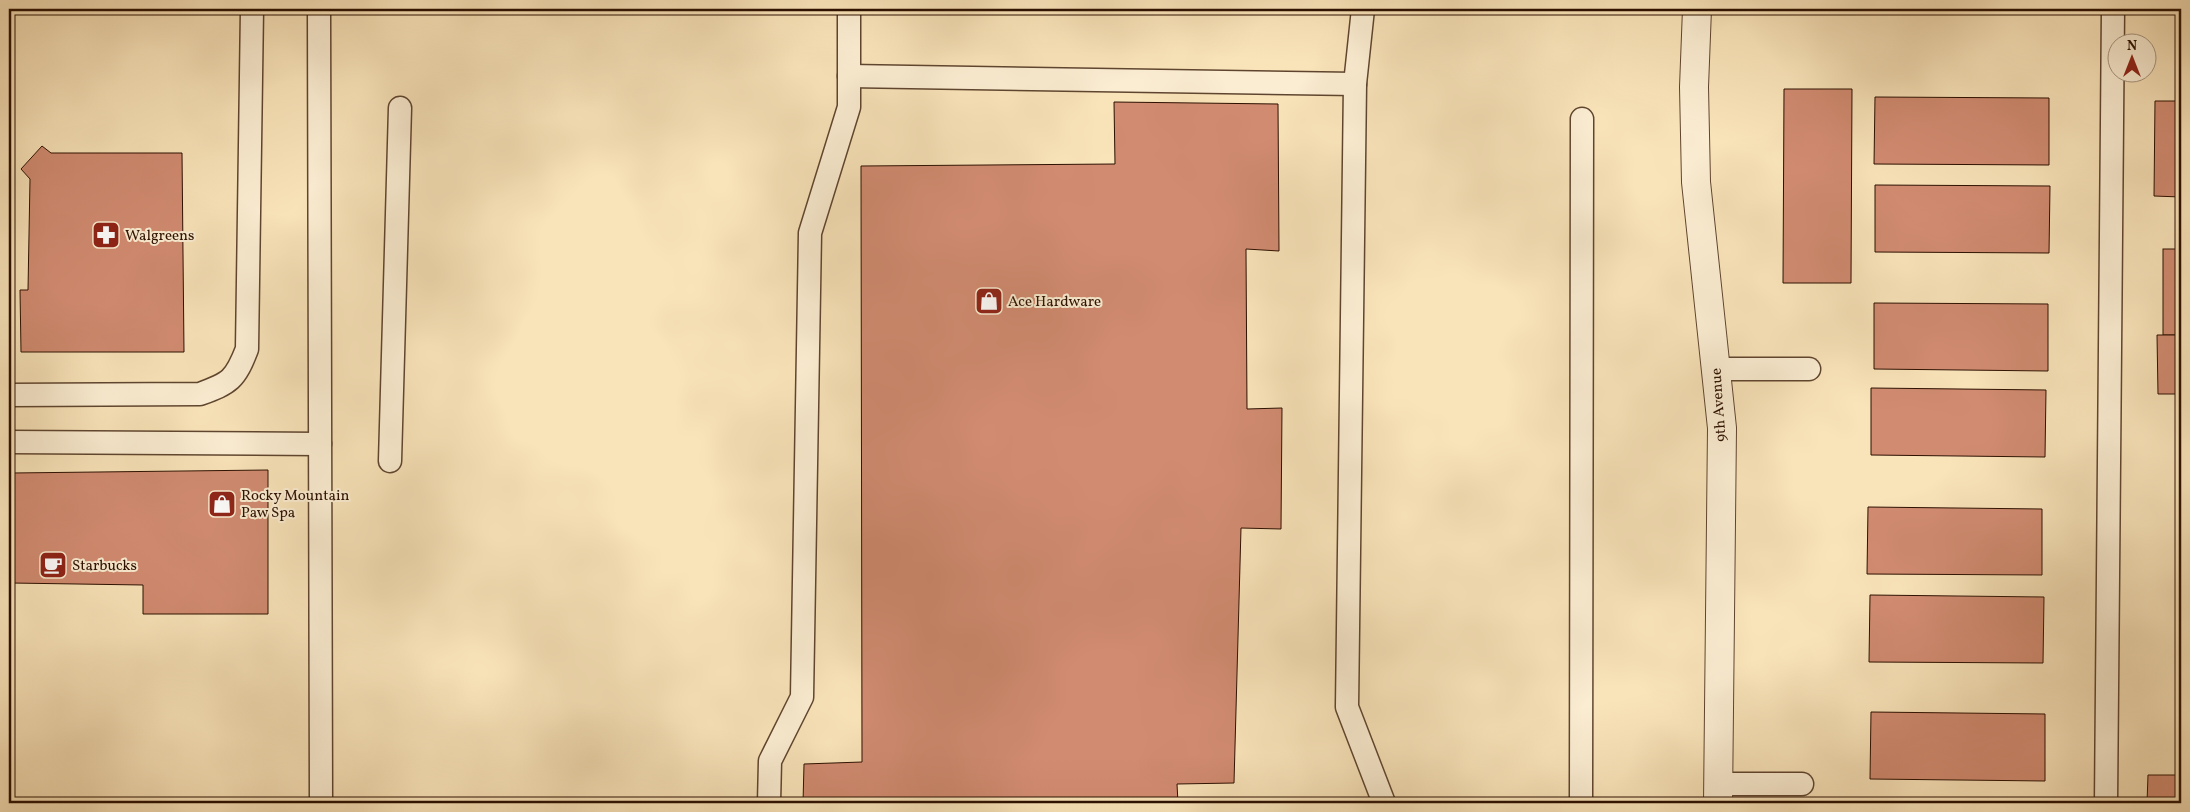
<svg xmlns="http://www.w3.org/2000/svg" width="2190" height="812" viewBox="0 0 2190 812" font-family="Vollkorn,serif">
  <rect width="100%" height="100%" fill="#f9e3b9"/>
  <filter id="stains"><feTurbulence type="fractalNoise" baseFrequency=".004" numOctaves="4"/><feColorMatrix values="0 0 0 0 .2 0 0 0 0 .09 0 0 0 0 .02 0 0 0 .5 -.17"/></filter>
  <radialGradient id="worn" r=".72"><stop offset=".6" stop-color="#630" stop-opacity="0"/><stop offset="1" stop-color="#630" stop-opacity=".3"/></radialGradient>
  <g fill="#d18b71" stroke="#2c1001">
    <polygon points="1784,89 1852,89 1851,283 1783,283"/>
    <polygon points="1875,97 2049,98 2049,165 1874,164"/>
    <polygon points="2155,101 2181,101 2181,197 2154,196"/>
    <polygon points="1114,102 1278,104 1279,251 1246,249 1247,409 1282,408 1281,529 1241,528 1234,783 1177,784 1178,803 803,803 804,764 862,762 861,166 1115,164"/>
    <polygon points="42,146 51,153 182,153 184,352 21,352 20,290 28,290 30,179 21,169"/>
    <polygon points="1875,185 2050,186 2049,253 1875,252"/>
    <rect x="2163" y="249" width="18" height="86"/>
    <polygon points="1874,303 2048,304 2048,371 1874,369"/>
    <polygon points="2157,335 2181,335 2181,394 2158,394"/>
    <polygon points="1871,388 2046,390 2045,457 1871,455"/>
    <polygon points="268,470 268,614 143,614 143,585 11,583 12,473"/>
    <polygon points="1868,507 2042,509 2042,575 1867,574"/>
    <polygon points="1870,595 2044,597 2043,663 1869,662"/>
    <polygon points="1871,712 2045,714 2045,781 1870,779"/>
    <polygon points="2148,775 2181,775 2181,803 2147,803"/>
    <polygon points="1868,799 2043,800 2043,803 1868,803"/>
  </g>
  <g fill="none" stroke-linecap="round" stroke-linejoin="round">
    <defs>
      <g id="service">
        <polyline points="319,9 321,803"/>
        <polyline points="1363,9 1355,84 1347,707 1384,803"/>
        <polyline points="849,76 1355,84"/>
        <polyline points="1716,369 1809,369"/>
        <path d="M 9,395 L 200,394 C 230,383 235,380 247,349 L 252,9"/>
        <polyline points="9,442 320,444"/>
        <polyline points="390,461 400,108"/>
        <polyline points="1719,784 1802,784"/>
        <polyline points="769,803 770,761 802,697 810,233 849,107 849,9"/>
        <polyline points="1581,803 1582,119"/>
        <polyline points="2106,803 2113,9"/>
      </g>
      <polyline id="minor" points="1697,9 1694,87 1696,182 1722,428 1718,803"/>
    </defs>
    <use href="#service" stroke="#5f452f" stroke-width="25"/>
    <use href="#minor" stroke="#5f452f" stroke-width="30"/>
    <use href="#service" stroke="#fbedd2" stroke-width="22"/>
    <use href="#minor" stroke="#fbedd2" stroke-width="28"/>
  </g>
  <defs>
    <symbol id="pharmacy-square" viewBox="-11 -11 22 22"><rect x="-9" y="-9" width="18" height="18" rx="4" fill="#8f2418" stroke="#fbedd2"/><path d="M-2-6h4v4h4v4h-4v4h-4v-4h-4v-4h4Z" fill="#fff"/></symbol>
    <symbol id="shop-square" viewBox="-11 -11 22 22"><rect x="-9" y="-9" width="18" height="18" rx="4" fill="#8f2418" stroke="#fbedd2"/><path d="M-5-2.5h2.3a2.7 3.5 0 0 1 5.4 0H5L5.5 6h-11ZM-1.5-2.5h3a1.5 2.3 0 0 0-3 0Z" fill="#fff"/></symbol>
    <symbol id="cafe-square" viewBox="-11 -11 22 22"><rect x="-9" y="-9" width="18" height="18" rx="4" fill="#8f2418" stroke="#fbedd2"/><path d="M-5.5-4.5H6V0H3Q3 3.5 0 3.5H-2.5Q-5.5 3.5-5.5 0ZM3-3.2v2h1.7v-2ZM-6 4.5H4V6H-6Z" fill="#fff"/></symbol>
  </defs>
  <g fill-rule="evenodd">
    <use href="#pharmacy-square" x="90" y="219" width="32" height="32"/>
    <use href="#shop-square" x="973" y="285" width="32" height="32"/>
    <use href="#shop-square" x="206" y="488" width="32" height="32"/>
    <use href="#cafe-square" x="37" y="549" width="32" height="32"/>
  </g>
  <g text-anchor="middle" stroke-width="4" stroke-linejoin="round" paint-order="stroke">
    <g font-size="15" fill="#2c1001" stroke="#fbedd2" text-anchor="start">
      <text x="125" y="240">Walgreens</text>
      <text x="1008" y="306">Ace Hardware</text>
      <text x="241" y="500">Rocky Mountain<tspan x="241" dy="17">Paw Spa</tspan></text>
      <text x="72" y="570">Starbucks</text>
    </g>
    <g font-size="15" fill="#2c1001" stroke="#fbedd2">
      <text transform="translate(1718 405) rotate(-94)" y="5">9th Avenue</text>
    </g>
  </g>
  <rect width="2190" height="812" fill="none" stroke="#f9e3b9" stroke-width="30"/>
  <rect x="10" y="10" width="2170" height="792" fill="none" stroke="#2c1001" stroke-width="2.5"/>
  <rect x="15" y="15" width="2160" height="782" fill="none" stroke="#2c1001"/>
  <g transform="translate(2132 58)"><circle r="24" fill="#fbedd2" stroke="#a8957e"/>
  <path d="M0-4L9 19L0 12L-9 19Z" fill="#8f2418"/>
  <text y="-8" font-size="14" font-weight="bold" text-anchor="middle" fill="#2c1001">N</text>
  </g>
  <rect width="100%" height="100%" filter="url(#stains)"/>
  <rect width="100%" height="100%" fill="url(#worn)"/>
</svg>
